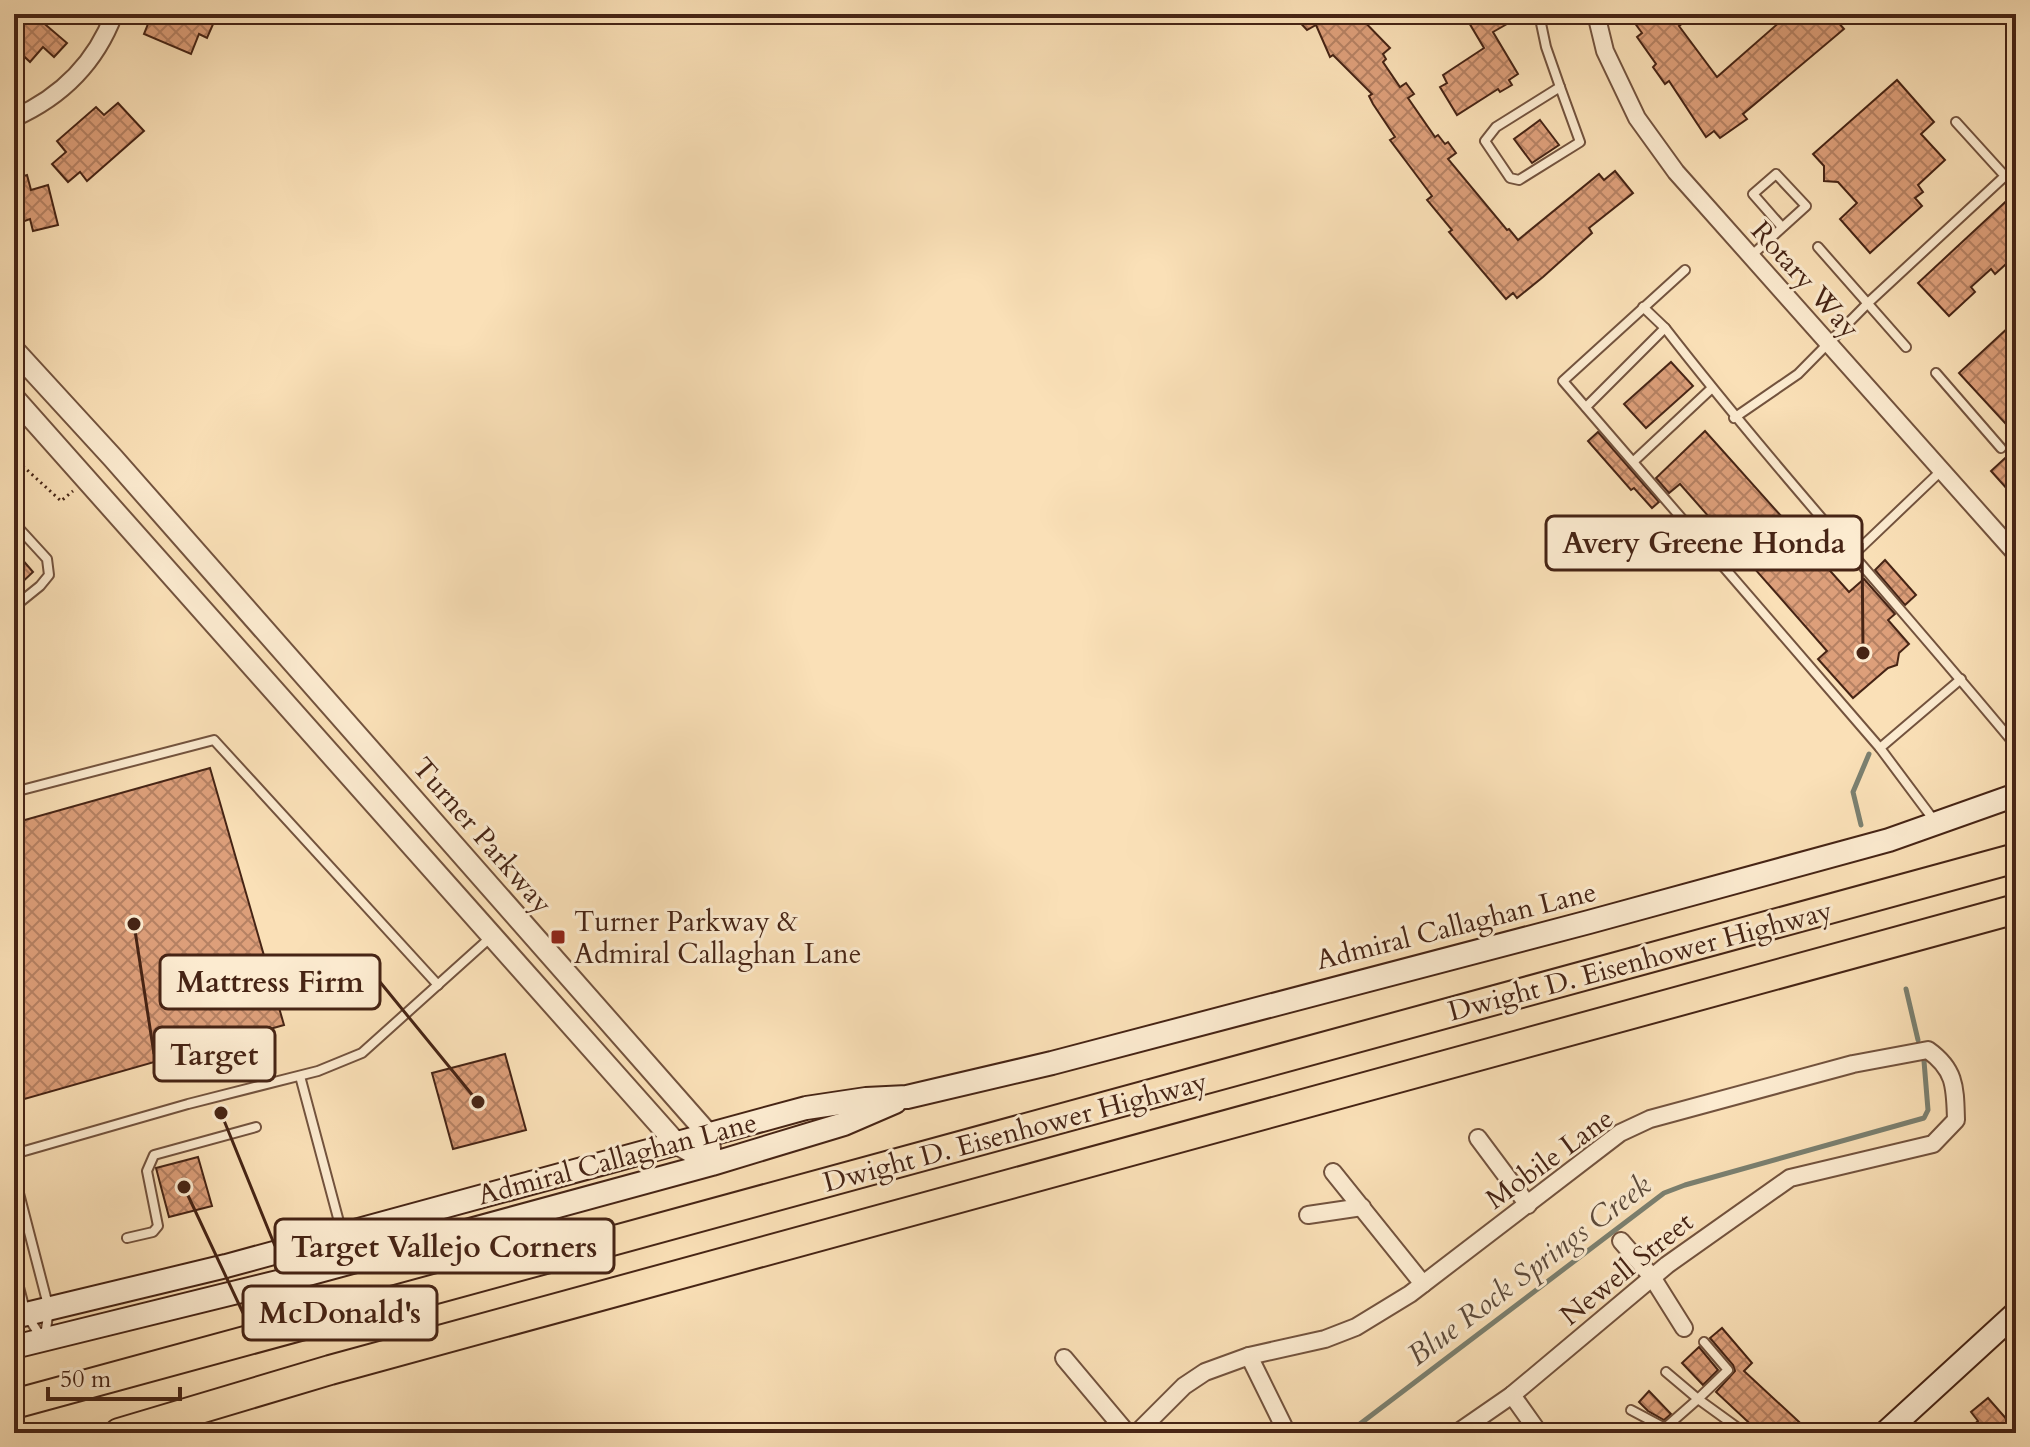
<svg xmlns="http://www.w3.org/2000/svg" width="2030" height="1447" viewBox="0 0 2030 1447" font-family="Cardo,serif">
  <defs>
    <pattern id="building-cross-hatch" width="8" height="8" patternUnits="userSpaceOnUse" patternTransform="scale(2)"><rect width="8" height="8" fill="#dd9f7a"/><path d="M0 0l8 8M0 8l8-8" fill="none" stroke="#b58163"/></pattern>
  </defs>
  <rect width="100%" height="100%" fill="#fae0b7"/>
  <filter id="stains"><feTurbulence type="fractalNoise" baseFrequency=".0025" numOctaves="4"/><feColorMatrix values="0 0 0 0 .2 0 0 0 0 .09 0 0 0 0 .02 0 0 0 .5 -.17"/></filter>
  <radialGradient id="worn" r=".72"><stop offset=".6" stop-color="#630" stop-opacity="0"/><stop offset="1" stop-color="#630" stop-opacity=".3"/></radialGradient>
  <g fill="none" stroke-linecap="round" stroke-linejoin="round">
    <g stroke="#7b8070" stroke-width="5">
      <polyline points="1861,825 1853,792 1869,754"/>
      <polyline points="1906,989 1918,1040"/>
      <polyline points="1348,1433 1664,1193 1685,1185 1924,1118 1928,1110 1924,1061"/>
    </g>
  </g>
  <g fill="url(#building-cross-hatch)" stroke="#462415" stroke-width="2">
    <polygon points="33,14 67,43 54,57 43,47 30,62 14,47 14,35"/>
    <polygon points="164,14 196,14 214,22 207,38 199,34 191,54 144,34 150,19 160,23"/>
    <polygon points="1292,14 1357,14 1390,48 1383,54 1386,59 1383,62 1400,87 1406,83 1414,94 1408,98 1435,137 1438,135 1445,144 1448,142 1456,153 1448,159 1507,230 1509,229 1518,240 1599,174 1604,180 1615,171 1633,193 1589,228 1592,233 1543,277 1517,298 1513,293 1506,299 1449,232 1452,230 1427,200 1432,196 1390,140 1395,137 1373,104 1369,96 1372,94 1333,55 1330,57 1316,25 1307,30"/>
    <polygon points="1480,14 1501,14 1507,24 1493,32 1518,74 1509,80 1512,85 1500,92 1498,89 1457,115 1440,87 1447,83 1443,75 1484,48 1468,21"/>
    <polygon points="1645,14 1652,14 1657,21 1667,14 1676,14 1683,23 1679,26 1717,77 1782,20 1776,14 1831,14 1844,29 1743,114 1747,119 1720,138 1714,131 1706,137 1669,81 1665,84 1653,67 1656,64 1637,37 1642,33 1634,22"/>
    <polygon points="1897,80 1934,122 1921,134 1945,160 1918,185 1923,192 1915,198 1922,206 1870,253 1840,219 1857,203 1838,182 1824,181 1824,166 1813,154"/>
    <polygon points="118,103 144,131 87,181 80,172 68,182 52,164 66,152 57,141 96,107 104,115"/>
    <polygon points="1540,120 1559,145 1532,163 1514,139"/>
    <polygon points="27,175 31,190 48,185 58,225 33,231 30,219 19,223 14,205 14,179"/>
    <polygon points="2016,192 2016,255 1995,274 1991,269 1971,287 1975,292 1949,316 1918,283"/>
    <polygon points="2010,326 2016,333 2016,435 1959,373"/>
    <polygon points="1671,362 1693,386 1646,428 1624,404"/>
    <polygon points="1705,431 1849,592 1864,579 1895,614 1888,620 1909,644 1899,653 1897,665 1888,668 1853,698 1818,659 1827,651 1680,484 1669,493 1656,478"/>
    <polygon points="1598,432 1659,502 1652,508 1634,488 1631,490 1588,441"/>
    <polygon points="2016,448 2016,499 1991,471"/>
    <polygon points="14,550 33,572 14,590"/>
    <polygon points="1885,560 1916,595 1905,605 1875,570"/>
    <polygon points="210,768 284,1025 14,1102 14,823"/>
    <polygon points="505,1054 526,1130 453,1149 432,1073"/>
    <polygon points="198,1157 212,1206 169,1217 156,1168"/>
    <polygon points="1722,1328 1752,1363 1744,1371 1811,1433 1760,1433 1716,1392 1735,1371 1733,1365 1710,1338"/>
    <polygon points="1699,1347 1718,1370 1703,1385 1682,1363"/>
    <polygon points="1649,1391 1671,1414 1664,1420 1648,1411 1639,1402"/>
    <polygon points="1988,1398 2016,1430 2016,1433 1964,1433 1978,1421 1971,1412"/>
  </g>
  <g fill="none" stroke-linecap="round" stroke-linejoin="round">
    <defs>
      <g id="service">
        <polyline points="1539,14 1546,47 1560,87"/>
        <polygon points="1560,87 1580,142 1519,180 1510,178 1485,141 1496,127"/>
        <polyline points="1818,247 1906,347"/>
        <polyline points="1751,256 1806,206 1776,174 1753,194 1782,227"/>
        <polyline points="1685,270 1563,381 1880,748"/>
        <path d="M 1665,328 C 1777,472 1900,606 2016,746"/>
        <polyline points="1936,373 2001,448"/>
        <polyline points="1586,407 1665,328 1643,307"/>
        <polyline points="1734,418 1798,374 1869,302 2005,176 1956,122"/>
        <polyline points="1634,461 1712,388"/>
        <polyline points="14,523 47,559 49,575 40,586 14,607"/>
        <polyline points="1854,554 1942,470"/>
        <polyline points="14,792 214,740 438,985"/>
        <polyline points="1936,823 1880,748 1961,679"/>
        <polyline points="300,1076 342,1233"/>
        <polyline points="14,1154 188,1104 318,1071 362,1053 491,937"/>
        <polyline points="14,1174 49,1309 45,1336"/>
        <polyline points="127,1238 153,1232 158,1226 147,1171 154,1155 256,1127"/>
        <polyline points="14,1268 26,1314 41,1337"/>
        <polyline points="1666,1372 1698,1399 1728,1370 1704,1342"/>
        <polyline points="1631,1410 1665,1428 1698,1399 1745,1433"/>
      </g>
      <g id="minor">
        <polyline points="1596,14 1605,51 1637,118 1676,172 2016,554"/>
        <path d="M 14,118 C 61,97 96,62 114,14"/>
        <polyline points="1478,1138 1528,1205"/>
        <polyline points="1333,1172 1423,1284"/>
        <polyline points="1308,1215 1362,1207"/>
        <polyline points="1621,1241 1652,1277 1684,1328"/>
        <polyline points="1249,1356 1287,1433"/>
        <polyline points="1064,1358 1127,1433"/>
        <polyline points="1512,1395 1539,1433"/>
        <polyline points="942,1433 971,1433"/>
        <path d="M 1137,1433 L 1184,1386 L 1205,1372 L 1249,1356 L 1325,1339 L 1356,1327 L 1410,1294 L 1620,1133 L 1650,1119 L 1853,1064 L 1928,1050 C 1956,1070 1955,1088 1956,1120 L 1933,1144 L 1790,1178 L 1667,1265 L 1512,1395 L 1457,1433"/>
      </g>
      <g id="tertiary">
        <polyline points="14,350 113,458 708,1134 712,1164"/>
        <polyline points="14,398 676,1143 712,1164"/>
      </g>
      <g id="secondary">
        <polyline points="14,1317 226,1266 806,1108 866,1099 907,1097 1052,1063 1589,922 1889,840 2016,795"/>
        <polyline points="14,1347 290,1279 712,1164 844,1124 895,1102"/>
        <polyline points="1885,1433 2016,1313"/>
      </g>
      <g id="motorway">
        <polyline points="14,1404 2016,858"/>
        <polyline points="119,1433 330,1370 2016,909"/>
      </g>
    </defs>
    <use href="#service" stroke="#73533e" stroke-width="12"/>
    <use href="#minor" stroke="#73533e" stroke-width="20"/>
    <use href="#tertiary" stroke="#73533e" stroke-width="24"/>
    <use href="#secondary" stroke="#462415" stroke-width="26"/>
    <use href="#motorway" stroke="#462415" stroke-width="32"/>
    <polyline stroke="#462415" stroke-width="3" stroke-dasharray="2 4" stroke-linecap="butt" points="14,458 61,501 73,491"/>
    <use href="#service" stroke="#fcebd0" stroke-width="8"/>
    <use href="#minor" stroke="#fcebd0" stroke-width="16"/>
    <use href="#tertiary" stroke="#fcebd0" stroke-width="20"/>
    <use href="#secondary" stroke="#fcebd0" stroke-width="22"/>
    <use href="#motorway" stroke="#fae0b7" stroke-width="28"/>
  </g>
  <rect fill="#8f2418" stroke="#fcebd0" stroke-width="3" x="550" y="929" width="16" height="16" rx="4"/>
  <g text-anchor="middle" stroke-width="6" stroke-linejoin="round" paint-order="stroke">
    <g font-size="28" fill="#462415" stroke="#fcebd0">
      <text transform="translate(1806 279) rotate(48)" y="10">Rotary Way</text>
      <text transform="translate(483 835) rotate(49)" y="10">Turner Parkway</text>
      <text transform="translate(1456 925) rotate(-14)" y="10">Admiral Callaghan Lane</text>
      <text transform="translate(1640 960) rotate(-15)" y="10">Dwight D. Eisenhower Highway</text>
      <text transform="translate(1015 1131) rotate(-15)" y="10">Dwight D. Eisenhower Highway</text>
      <text transform="translate(617 1158) rotate(-15)" y="10">Admiral Callaghan Lane</text>
      <text transform="translate(1549 1158) rotate(-36)" y="10">Mobile Lane</text>
      <text transform="translate(1626 1268) rotate(-39)" y="10">Newell Street</text>
    </g>
    <g font-size="28" fill="#462415" stroke="#fcebd0" text-anchor="start">
      <text x="574" y="931">Turner Parkway &amp;<tspan x="574" dy="32">Admiral Callaghan Lane</tspan></text>
    </g>
    <g font-size="30" font-style="italic" fill="#5c4a3b" stroke="#fcebd0">
      <text transform="translate(1529 1270) rotate(-37)" y="10">Blue Rock Springs Creek</text>
    </g>
  </g>
  <path fill="none" stroke="#462415" stroke-width="3" d="M1863 653L1862 543M478 1102L380 982M134 924L154 1054M221 1113L275 1246M184 1187L243 1313"/>
  <g fill="#462415" stroke="#fcebd0" stroke-width="3">
    <circle cx="1863" cy="653" r="8"/>
    <circle cx="478" cy="1102" r="8"/>
    <circle cx="134" cy="924" r="8"/>
    <circle cx="221" cy="1113" r="8"/>
    <circle cx="184" cy="1187" r="8"/>
  </g>
  <g fill="#fcebd0" stroke="#462415" stroke-width="3">
    <rect x="1546" y="516" width="316" height="54" rx="8"/>
    <rect x="160" y="955" width="220" height="54" rx="8"/>
    <rect x="154" y="1027" width="121" height="54" rx="8"/>
    <rect x="275" y="1219" width="339" height="54" rx="8"/>
    <rect x="243" y="1286" width="194" height="54" rx="8"/>
  </g>
  <g font-size="30" text-anchor="middle" font-weight="bold" fill="#462415">
    <text x="1704" y="553">Avery Greene Honda</text>
    <text x="270" y="992">Mattress Firm</text>
    <text x="214" y="1065">Target</text>
    <text x="444" y="1257">Target Vallejo Corners</text>
    <text x="340" y="1323">McDonald's</text>
  </g>
  <rect width="2030" height="1447" fill="none" stroke="#fae0b7" stroke-width="48"/>
  <rect x="16" y="16" width="1998" height="1415" fill="none" stroke="#462415" stroke-width="4"/>
  <rect x="24" y="24" width="1982" height="1399" fill="none" stroke="#462415" stroke-width="2"/>
  <path d="M48 1387v12h132v-12" fill="none" stroke="#462415" stroke-width="4"/>
  <text x="60" y="1387" font-size="24" fill="#462415" stroke="#fcebd0" stroke-width="6" paint-order="stroke">50 m</text>
  <rect width="100%" height="100%" filter="url(#stains)"/>
  <rect width="100%" height="100%" fill="url(#worn)"/>
</svg>
